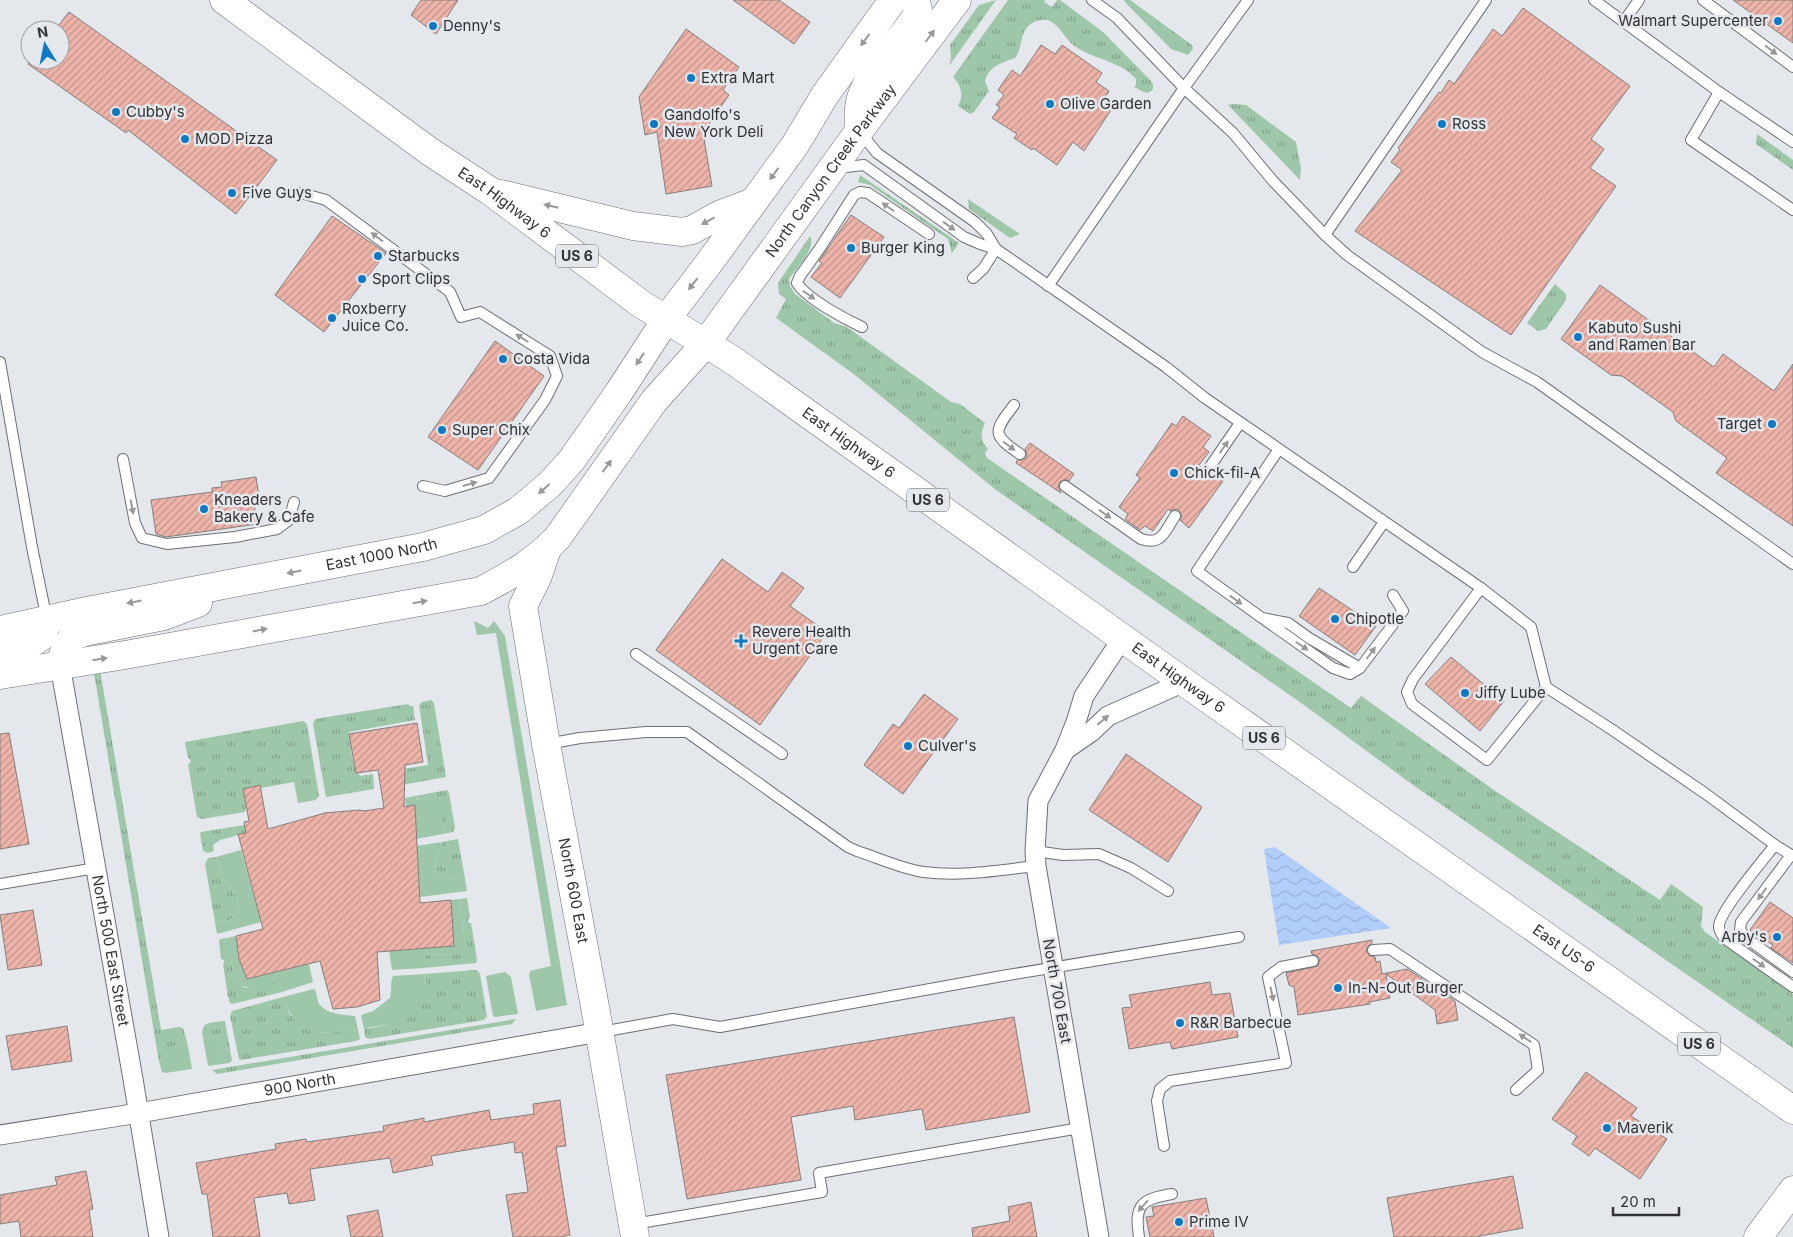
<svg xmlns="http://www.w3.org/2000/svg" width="1793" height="1237" viewBox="0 0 1793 1237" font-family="Inter,sans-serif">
  <defs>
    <pattern id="grass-tufts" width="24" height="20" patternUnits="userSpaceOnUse" patternTransform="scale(1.25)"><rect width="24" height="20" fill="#9ec6a9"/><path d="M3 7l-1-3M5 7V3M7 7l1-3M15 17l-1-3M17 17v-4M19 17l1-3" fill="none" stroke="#81a18a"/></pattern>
    <pattern id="water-waves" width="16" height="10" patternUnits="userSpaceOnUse" patternTransform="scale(1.25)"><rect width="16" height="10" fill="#b1cdfa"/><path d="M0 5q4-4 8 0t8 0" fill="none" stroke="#99b0d7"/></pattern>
    <pattern id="building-hatch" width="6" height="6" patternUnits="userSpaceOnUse" patternTransform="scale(1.25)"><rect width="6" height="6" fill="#eeb4a9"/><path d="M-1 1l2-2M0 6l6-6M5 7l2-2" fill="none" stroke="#c1938a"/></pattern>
  </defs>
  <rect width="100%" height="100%" fill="#e4e7ec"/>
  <g fill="url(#grass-tufts)">
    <polygon points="996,0 949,66 951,59 950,45 979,5"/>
    <path d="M 1008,0 L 1045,0 L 1044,2 L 1052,7 L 1057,0 L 1060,0 L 1103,32 L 1150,80 L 1153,84 L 1153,89 C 1148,97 1141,90 1134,87 L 1136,85 L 1136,79 C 1121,61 1095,60 1076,47 C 1062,38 1056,12 1034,22 C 1018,30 1024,47 1015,58 C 1002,63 990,65 985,81 L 989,91 L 974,112 L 970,114 L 958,106 C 964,95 961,85 953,77 Z"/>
    <polygon points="1125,0 1130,0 1192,45 1193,49 1188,55 1171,49 1124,1"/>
    <polygon points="1233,104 1246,105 1296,142 1301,168 1300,180 1228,105"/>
    <polygon points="1757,134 1793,160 1793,170 1756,144"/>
    <polygon points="860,175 959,243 952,253 948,239 870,185 858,182"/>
    <polygon points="968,199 1020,234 1010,238 969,209"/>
    <path d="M 810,236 C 817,248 796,269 789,279 L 790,286 L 795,294 L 834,323 L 847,327 L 944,397 L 951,402 L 960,404 L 985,423 C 980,433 980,441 988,449 L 985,453 L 987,458 L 1351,708 L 1361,696 L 1494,790 L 1660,900 L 1671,884 L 1703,907 L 1701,926 L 1705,932 L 1793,994 L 1793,1048 L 1413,785 L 1304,705 L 996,490 L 855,375 L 776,318 L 786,299 L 779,294 L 778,283 Z"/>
    <polygon points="1555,284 1566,294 1566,300 1546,329 1538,331 1527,323"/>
    <path d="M 100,670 L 161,1030 L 179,1027 L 183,1028 L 187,1041 C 165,1046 173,1054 159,1062 L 94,673 Z"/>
    <polygon points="431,700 434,703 446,777 385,788 379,773 428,765 419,705 422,702"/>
    <polygon points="408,704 410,706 413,706 415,720 349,732 352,757 360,776 373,774 374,789 326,797 313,724 315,719"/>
    <polygon points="303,721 307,724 319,796 316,800 298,803 294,782 261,788 260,785 243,789 247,809 245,809 245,812 202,819 197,817 188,764 191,762 190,759 188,758 185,742"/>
    <polygon points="447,790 449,793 455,828 453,832 443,834 444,825 415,796"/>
    <polygon points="244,825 246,833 220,840 213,845 214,851 208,853 203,851 200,834 201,832"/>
    <path d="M 458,839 L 465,879 C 450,879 430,878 437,857 C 439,851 441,848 442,842 Z"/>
    <polygon points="216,857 224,881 230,886 237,898 239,912 230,920 215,922 205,864 208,858"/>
    <polygon points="467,898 470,917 468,920 469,923 471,923 477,960 476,963 423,968 423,959 426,955 456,954 465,942 460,899"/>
    <polygon points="227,938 235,980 245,988 275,982 279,984 282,992 232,1004 229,1002 229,998 228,997 223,964 224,963 224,960 221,959 219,942 220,939"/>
    <polygon points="475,970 477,970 480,974 487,1016 484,1020 369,1039 365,1037 364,1029 388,1025 426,983 424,974"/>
    <polygon points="283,997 290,1015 323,1033 358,1030 360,1039 356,1041 241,1060 239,1059 230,1016 232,1011"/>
    <polygon points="516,1019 512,1024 217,1074 212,1070"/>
    <path d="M 225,1021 L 230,1049 L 221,1048 L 215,1036 L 203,1038 C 200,1020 211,1023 225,1021 Z"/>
  </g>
  <g fill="#9ec6a9">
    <polygon points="474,621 488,628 494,621 505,636 567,1005 536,1011 529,974 530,971 551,966 496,633 477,635"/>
    <polygon points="415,796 418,800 425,801 442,814 444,825 443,834 416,839 415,805 406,807 405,798"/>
    <path d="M 442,842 C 441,848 439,851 437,857 C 430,878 450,879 465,879 L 467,891 L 420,897 L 417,846 Z"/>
    <polygon points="241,850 261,922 217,934 215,922 230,920 239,912 237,898 230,886 224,881 216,857"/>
    <polygon points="460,899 465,942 465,947 462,952 456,954 426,955 423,959 423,968 392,970 389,951 451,900"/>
    <path d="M 236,936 L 239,959 L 248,979 L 309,964 L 313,982 L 282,992 L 279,984 L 275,982 C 263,985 243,993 235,980 L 227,938 Z"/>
    <polygon points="505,972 511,977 518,1014 495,1017 493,1016 486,976"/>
    <path d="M 424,974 C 430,1002 416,1020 388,1025 C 380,1026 372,1026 364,1029 L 361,1015 L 373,1011 L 390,998 C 392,991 390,981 393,976 Z"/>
    <path d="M 314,989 C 318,994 316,1000 320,1005 C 327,1014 344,1015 355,1016 L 358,1030 C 320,1034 298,1040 283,997 Z"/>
    <polygon points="215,1036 221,1048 230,1049 232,1061 229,1063 208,1066 203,1038"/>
    <path d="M 187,1041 L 192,1069 L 165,1073 L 162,1072 L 159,1062 C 174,1053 163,1046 187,1041 Z"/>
  </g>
  <polygon fill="url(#water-waves)" points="1275,847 1391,928 1279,945 1264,849"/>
  <g fill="url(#building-hatch)" stroke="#847e7d">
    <polygon points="421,0 458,0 436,34 411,15"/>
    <polygon points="733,0 779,0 810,22 794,44"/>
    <polygon points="1733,0 1793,0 1793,43"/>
    <polygon points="1523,8 1630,86 1591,139 1604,149 1590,168 1616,186 1511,335 1355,231 1402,170 1391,162 1400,150 1398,148 1439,92 1441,93 1449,80 1454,84 1493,29 1502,36"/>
    <polygon points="69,12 277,160 236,214 128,130 126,133 28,64 32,60 60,60 60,30 55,30"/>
    <polygon points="686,29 739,67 723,90 729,95 703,133 712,186 666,194 657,132 645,135 639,97"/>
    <polygon points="1041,45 1055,54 1062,45 1102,73 1096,82 1109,91 1102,103 1111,110 1084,151 1073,142 1057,165 1033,148 1032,150 1014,138 1017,134 992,118 1000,107 996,105 1004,95 998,90 1012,70 1020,76"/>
    <polygon points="851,215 884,237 840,298 811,277 822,263 819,261"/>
    <polygon points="332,216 386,253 324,332 275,295"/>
    <polygon points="1600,285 1714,367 1723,354 1774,391 1793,364 1793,526 1716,473 1727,458 1676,421 1673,412 1622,376 1611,375 1561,339"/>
    <polygon points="495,341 544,376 478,470 428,437"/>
    <polygon points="1183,416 1211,436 1203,447 1209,452 1199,465 1201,467 1201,474 1207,478 1213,475 1223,481 1189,528 1180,520 1182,516 1179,510 1175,509 1170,511 1168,509 1153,531 1145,526 1140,530 1125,519 1128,514 1119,507 1140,478 1136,475 1172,423 1176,426"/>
    <polygon points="1030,443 1074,474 1069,481 1065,479 1060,482 1058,486 1061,493 1016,463 1017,460 1022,460 1026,458 1027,454 1025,449"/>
    <polygon points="256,477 260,503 254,503 257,524 166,537 156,534 151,500 212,492 212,488 222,487 221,482"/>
    <polygon points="722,559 768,592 782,572 804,588 790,606 827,632 760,725 656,650"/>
    <polygon points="1319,588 1376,626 1355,655 1299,616"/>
    <polygon points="1451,657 1504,701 1480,731 1425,684"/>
    <polygon points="924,694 958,719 903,794 864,765 893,724 899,728"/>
    <polygon points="417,723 423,762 405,765 404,807 415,805 420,903 451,900 454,946 377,952 380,1000 357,1007 333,1009 320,961 247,979 239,959 236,936 263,929 238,834 246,833 244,822 249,821 243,789 260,785 268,829 325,813 359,810 364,811 384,808 378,770 356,773 349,734"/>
    <polygon points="9,733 29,844 0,849 0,734"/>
    <polygon points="1126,754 1202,807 1168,862 1089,810"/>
    <polygon points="1770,902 1793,918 1793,963 1771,948 1773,945 1750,930"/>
    <polygon points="33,910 42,965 8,970 0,915"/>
    <polygon points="1372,940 1372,943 1367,947 1366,951 1370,956 1375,957 1376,962 1380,961 1382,974 1407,969 1455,1001 1458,1020 1437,1024 1435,1010 1386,974 1390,998 1369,1002 1370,1004 1298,1015 1294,987 1289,985 1286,973 1318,966 1320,959 1316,955 1312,954 1311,951"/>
    <polygon points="1210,982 1212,995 1230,993 1238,1037 1172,1049 1170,1042 1129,1049 1122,1008 1132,1007 1129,995"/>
    <polygon points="1014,1017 1030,1112 926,1130 922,1109 855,1120 853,1106 791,1117 801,1180 687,1199 666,1075"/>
    <polygon points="67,1026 72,1061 12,1070 6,1036"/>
    <polygon points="1586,1072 1637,1108 1631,1116 1667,1139 1640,1179 1595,1148 1589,1156 1572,1144 1577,1136 1552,1119"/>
    <polygon points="560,1100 566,1146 556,1147 570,1235 560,1237 513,1237 506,1195 528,1192 522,1152 515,1153 514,1142 431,1156 433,1165 393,1173 390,1158 310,1169 315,1200 289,1204 287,1193 254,1198 260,1237 213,1237 207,1194 202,1194 196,1163 276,1149 275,1144 306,1139 307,1142 384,1131 383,1126 424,1118 424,1122 489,1110 491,1120 534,1114 533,1104"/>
    <polygon points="86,1171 93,1209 89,1210 93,1237 21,1237 19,1221 0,1224 0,1195 57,1185 55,1177"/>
    <polygon points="1513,1176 1523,1228 1475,1237 1394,1237 1387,1198"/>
    <polygon points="1206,1198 1214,1237 1150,1237 1146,1217 1154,1216 1152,1207"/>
    <polygon points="1031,1202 1037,1237 973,1237 972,1228 1010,1221 1008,1207"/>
    <polygon points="378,1210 383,1237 351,1237 347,1216"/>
  </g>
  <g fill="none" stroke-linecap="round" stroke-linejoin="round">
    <defs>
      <g id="lane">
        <polyline points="1092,0 1117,18 1184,88 1233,133 1273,181 1325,235 1347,255 1482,352 1537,382 1793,564"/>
        <polyline points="1594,0 1719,92 1793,142"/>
        <polyline points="1703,0 1793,67"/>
        <polyline points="1624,21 1639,0"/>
        <polyline points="1719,92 1691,140 1793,210"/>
        <polyline points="860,132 877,153 975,222 987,234 996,249"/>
        <polyline points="837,168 864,165 964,237 980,244 996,249 1166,367 1205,398 1481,588 1531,627 1546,687 1611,729 1706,794 1775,845 1793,856"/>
        <polyline points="301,193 326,200 450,292 461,317 480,312 550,356 557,376 545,400 489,478 445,491 423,486"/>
        <polyline points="1325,235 1486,0"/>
        <polyline points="973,278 983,269 996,249"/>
        <polyline points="1048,286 1184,88 1248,0"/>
        <path d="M 862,327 C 845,319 807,299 797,283 L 800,276 L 820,248 L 854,195 L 860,192 L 868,193 L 929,234"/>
        <polyline points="0,362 32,547 47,620"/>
        <path d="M 1014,405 C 993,432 992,435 1020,454"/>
        <polyline points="1279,449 1197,571 1262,618 1288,623 1309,638 1360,668 1403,611 1393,595"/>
        <polyline points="123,459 135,523 142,538 167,544 235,537 277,529 289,520 294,502"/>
        <polyline points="1207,471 1240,423"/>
        <path d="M 1065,486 L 1141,539 C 1162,546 1165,531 1175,516"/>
        <polyline points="1353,567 1384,522"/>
        <polyline points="1481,588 1413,679 1407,692 1412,704 1487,760 1546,687"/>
        <polyline points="1265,620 1333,668 1350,674 1360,668"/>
        <polyline points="636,654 782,754"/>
        <path d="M 547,744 L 580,738 L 646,732 L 687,732 L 848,847 L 857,851 C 876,857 905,870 924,872 C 960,877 1000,870 1036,866"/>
        <path d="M 1775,845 C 1764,859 1718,913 1719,927 C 1719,930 1722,935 1724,938 L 1793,987"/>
        <polyline points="1035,851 1063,855 1099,854 1131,868 1168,891"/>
        <polyline points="1791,855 1741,922 1740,930 1745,937 1793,972"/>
        <polyline points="0,884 96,868"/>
        <polyline points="1373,950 1390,949 1534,1045 1538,1070 1516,1090"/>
        <polyline points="601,1032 673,1019 720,1027 1002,976 1239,937"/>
        <polyline points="1164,1146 1157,1101 1160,1089 1170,1081 1286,1063 1268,977 1281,967 1313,961"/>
        <polyline points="634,1224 822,1192 819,1173 1080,1128"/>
        <path d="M 1139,1237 C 1134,1205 1141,1199 1172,1194"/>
      </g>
      <g id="street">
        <path id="s1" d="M 60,665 L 133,1079 L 159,1237"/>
        <polyline points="1065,750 1091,732 1108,716 1184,682"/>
        <path id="s2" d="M 0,1135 L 139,1113 L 600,1032"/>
        <polyline points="1099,1237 1036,866 1035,851 1038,801 1065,750 1076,722 1084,696 1122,639"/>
      </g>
      <g id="secondary">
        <path d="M 859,129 C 858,118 858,106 862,95 C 873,66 901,41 917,15 L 918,9 L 915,0"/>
        <path id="s3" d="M 547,549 L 537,578 L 523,606 L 546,744 L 595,1007 L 635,1237"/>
        <path id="s4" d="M 0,630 L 87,611 L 423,547 L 484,530 L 518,511 L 549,485 L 571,461 L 619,392 L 667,318 L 709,263 L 795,145 L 825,95 L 893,0"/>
        <polyline points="0,653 27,646 42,636 47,621"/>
        <polyline points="60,665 66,645 75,635 89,631 164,616 198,603"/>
        <path id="s5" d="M 0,675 L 125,655 L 481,591 C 511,575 535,562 558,537 L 654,401 L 706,343 L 859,131 L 957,0"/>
        <polyline points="1758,1237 1793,1190"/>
      </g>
      <g id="highway">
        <path id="s6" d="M 224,0 L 429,151 L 490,191 L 641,304 L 731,359 L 1184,682 L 1793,1110"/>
        <polyline points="501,194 633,226 682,232 692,230 721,214 753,202"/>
      </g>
    </defs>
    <use href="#lane" stroke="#6c6f73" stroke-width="12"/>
    <use href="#street" stroke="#6c6f73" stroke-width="21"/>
    <use href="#secondary" stroke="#6c6f73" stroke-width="29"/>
    <use href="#highway" stroke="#6c6f73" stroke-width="29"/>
    <use href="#lane" stroke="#fff" stroke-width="10"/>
    <use href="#street" stroke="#fff" stroke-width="19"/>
    <use href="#secondary" stroke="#fff" stroke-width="28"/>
    <use href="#highway" stroke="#fff" stroke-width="28"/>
  </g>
  <defs><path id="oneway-solid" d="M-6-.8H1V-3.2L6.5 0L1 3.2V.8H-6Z" transform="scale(1.25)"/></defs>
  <g fill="#98989a">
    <use href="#oneway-solid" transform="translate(930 36) rotate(-53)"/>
    <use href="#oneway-solid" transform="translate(865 40) rotate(126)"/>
    <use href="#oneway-solid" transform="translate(1771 50) rotate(37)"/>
    <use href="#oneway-solid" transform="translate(774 174) rotate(126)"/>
    <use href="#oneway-solid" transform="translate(551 206) rotate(-167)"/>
    <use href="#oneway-solid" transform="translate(888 207) rotate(-145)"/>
    <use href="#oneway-solid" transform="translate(708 221) rotate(152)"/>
    <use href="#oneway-solid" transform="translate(949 226) rotate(36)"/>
    <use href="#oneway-solid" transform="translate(377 237) rotate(-143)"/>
    <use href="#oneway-solid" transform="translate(693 284) rotate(128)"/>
    <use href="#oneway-solid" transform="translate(809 295) rotate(35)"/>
    <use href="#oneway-solid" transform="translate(522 338) rotate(-148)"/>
    <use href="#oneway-solid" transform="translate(640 359) rotate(123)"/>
    <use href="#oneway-solid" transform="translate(1009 446) rotate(37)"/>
    <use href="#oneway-solid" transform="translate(1224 447) rotate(-55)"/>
    <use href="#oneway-solid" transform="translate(607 466) rotate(-54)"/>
    <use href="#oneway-solid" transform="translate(470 484) rotate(-16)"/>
    <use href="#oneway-solid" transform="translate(544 489) rotate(139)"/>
    <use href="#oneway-solid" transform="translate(132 507) rotate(79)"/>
    <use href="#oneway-solid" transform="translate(1105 514) rotate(35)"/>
    <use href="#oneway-solid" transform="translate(294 572) rotate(169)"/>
    <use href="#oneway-solid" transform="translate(1236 600) rotate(36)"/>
    <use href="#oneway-solid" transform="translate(134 602) rotate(169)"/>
    <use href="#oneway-solid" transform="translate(420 602) rotate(-10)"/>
    <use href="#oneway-solid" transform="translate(260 630) rotate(-11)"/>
    <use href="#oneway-solid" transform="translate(1302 646) rotate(35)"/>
    <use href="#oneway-solid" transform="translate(1371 653) rotate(-53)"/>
    <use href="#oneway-solid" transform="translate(100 659) rotate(-9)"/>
    <use href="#oneway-solid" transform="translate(1103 720) rotate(-40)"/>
    <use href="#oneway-solid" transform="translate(1762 894) rotate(126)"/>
    <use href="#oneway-solid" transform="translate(1759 963) rotate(35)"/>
    <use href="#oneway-solid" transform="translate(1272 994) rotate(78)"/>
    <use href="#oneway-solid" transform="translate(1525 1038) rotate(-146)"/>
    <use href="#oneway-solid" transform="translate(1143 1206) rotate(132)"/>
  </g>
  <g fill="#0f79c4" stroke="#e4e7ec" stroke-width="2">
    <circle cx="1778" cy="21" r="5"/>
    <circle cx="433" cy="26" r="5"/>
    <circle cx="691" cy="78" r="5"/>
    <circle cx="1050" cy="104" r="5"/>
    <circle cx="116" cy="112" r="5"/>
    <circle cx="654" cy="124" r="5"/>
    <circle cx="1442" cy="124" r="5"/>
    <circle cx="185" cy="139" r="5"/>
    <circle cx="232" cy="193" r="5"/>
    <circle cx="851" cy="248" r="5"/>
    <circle cx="378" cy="256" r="5"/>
    <circle cx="362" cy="279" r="5"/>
    <circle cx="332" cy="318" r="5"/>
    <circle cx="1578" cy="337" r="5"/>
    <circle cx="503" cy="359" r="5"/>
    <circle cx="1772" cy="424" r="5"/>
    <circle cx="442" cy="430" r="5"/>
    <circle cx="1174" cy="473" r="5"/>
    <circle cx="204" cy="509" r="5"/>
    <circle cx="1335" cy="619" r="5"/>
    <path d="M738.5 633.5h5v5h5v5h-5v5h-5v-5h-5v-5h5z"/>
    <circle cx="1465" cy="693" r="5"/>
    <circle cx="908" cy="746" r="5"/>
    <circle cx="1777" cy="937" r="5"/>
    <circle cx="1338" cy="988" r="5"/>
    <circle cx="1180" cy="1023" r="5"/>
    <circle cx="1607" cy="1128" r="5"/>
    <circle cx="1179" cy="1222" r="5"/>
  </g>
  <g text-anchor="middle" stroke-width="5" stroke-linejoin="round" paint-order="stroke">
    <g fill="#e4e7ec" stroke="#67686b" stroke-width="1">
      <rect x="556" y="244.5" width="42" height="23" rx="4"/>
      <rect x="907" y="488.5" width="42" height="23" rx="4"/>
      <rect x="1243" y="726.5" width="42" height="23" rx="4"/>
      <rect x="1678" y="1032.5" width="42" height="23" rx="4"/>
    </g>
    <g font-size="14" font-weight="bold" fill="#313234">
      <text x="577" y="261">US 6</text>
      <text x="928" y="505">US 6</text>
      <text x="1264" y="743">US 6</text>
      <text x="1699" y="1049">US 6</text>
    </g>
    <g font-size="15" fill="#313234" stroke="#e4e7ec" text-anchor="start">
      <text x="1768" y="26" text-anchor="end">Walmart Supercenter</text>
      <text x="443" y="31">Denny's</text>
      <text x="701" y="83">Extra Mart</text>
      <text x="1060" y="109">Olive Garden</text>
      <text x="126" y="117">Cubby's</text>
      <text x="664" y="120">Gandolfo's<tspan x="664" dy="17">New York Deli</tspan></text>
      <text x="1452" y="129">Ross</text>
      <text x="195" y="144">MOD Pizza</text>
      <text x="242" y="198">Five Guys</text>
      <text x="861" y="253">Burger King</text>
      <text x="388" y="261">Starbucks</text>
      <text x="372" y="284">Sport Clips</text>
      <text x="342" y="314">Roxberry<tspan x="342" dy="17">Juice Co.</tspan></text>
      <text x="1588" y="333">Kabuto Sushi<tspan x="1588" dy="17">and Ramen Bar</tspan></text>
      <text x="513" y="364">Costa Vida</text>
      <text x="1762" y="429" text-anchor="end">Target</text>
      <text x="452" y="435">Super Chix</text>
      <text x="1184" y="478">Chick-fil-A</text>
      <text x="214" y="505">Kneaders<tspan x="214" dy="17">Bakery &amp; Cafe</tspan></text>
      <text x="1345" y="624">Chipotle</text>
      <text x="752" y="637">Revere Health<tspan x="752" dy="17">Urgent Care</tspan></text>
      <text x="1475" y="698">Jiffy Lube</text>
      <text x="918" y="751">Culver's</text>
      <text x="1767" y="942" text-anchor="end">Arby's</text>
      <text x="1348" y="993">In-N-Out Burger</text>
      <text x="1190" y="1028">R&amp;R Barbecue</text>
      <text x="1617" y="1133">Maverik</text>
      <text x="1189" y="1227">Prime IV</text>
    </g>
    <g font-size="15" fill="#313234" stroke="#e4e7ec">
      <text dy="5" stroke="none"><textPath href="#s5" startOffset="1040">North Canyon Creek Parkway</textPath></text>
      <text dy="5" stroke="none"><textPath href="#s6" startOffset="346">East Highway 6</textPath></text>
      <text dy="5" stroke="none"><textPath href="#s6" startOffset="766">East Highway 6</textPath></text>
      <text dy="5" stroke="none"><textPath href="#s4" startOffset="389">East 1000 North</textPath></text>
      <text dy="5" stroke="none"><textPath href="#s6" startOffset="1171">East Highway 6</textPath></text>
      <text dy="5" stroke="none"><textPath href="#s3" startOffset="351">North 600 East</textPath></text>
      <text dy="5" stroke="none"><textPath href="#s6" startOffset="1642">East US-6</textPath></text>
      <text dy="5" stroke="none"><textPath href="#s1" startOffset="290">North 500 East Street</textPath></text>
      <text transform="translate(1057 991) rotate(80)" y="5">North 700 East</text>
      <text dy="5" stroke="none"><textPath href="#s2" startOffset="304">900 North</textPath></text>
    </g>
  </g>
  <g transform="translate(45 45) rotate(350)"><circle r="24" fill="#e4e7ec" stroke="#9c9fa2"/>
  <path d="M0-4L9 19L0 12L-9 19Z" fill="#0f79c4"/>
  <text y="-8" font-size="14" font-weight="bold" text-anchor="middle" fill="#313234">N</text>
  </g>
  <path d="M1613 1207v8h66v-8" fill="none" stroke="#313234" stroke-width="2.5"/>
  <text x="1620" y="1207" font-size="15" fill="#313234" stroke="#e4e7ec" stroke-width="4" paint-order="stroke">20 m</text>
</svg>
